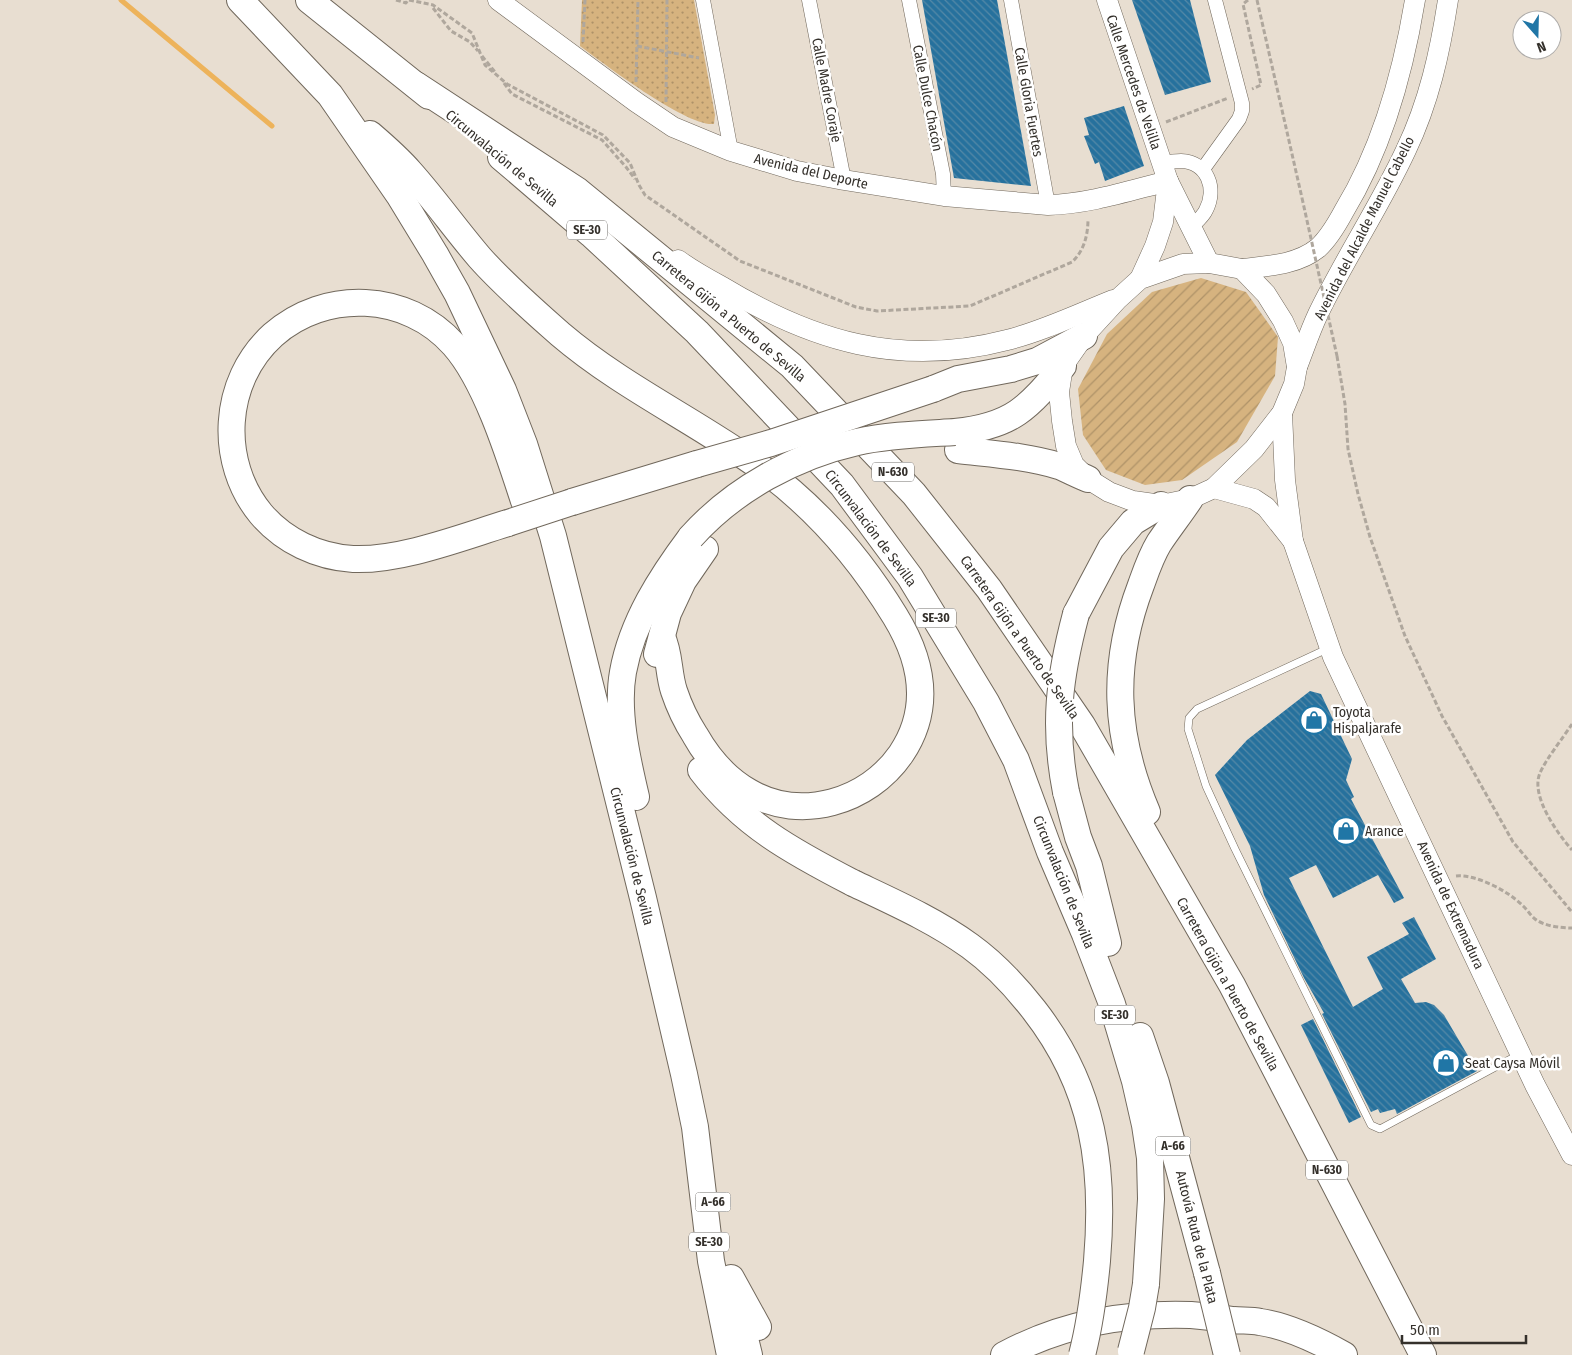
<svg xmlns="http://www.w3.org/2000/svg" width="1572" height="1355" viewBox="0 0 1572 1355" font-family="'Fira Sans Condensed',sans-serif">
  <defs>
    <pattern id="park-dots" width="8" height="8" patternUnits="userSpaceOnUse" patternTransform="scale(1.25)"><rect width="8" height="8" fill="#d6b37f"/><path d="M2 2h.1M6 6h.1" fill="none" stroke="#ae9268" stroke-width="1.8" stroke-linecap="round"/></pattern>
    <pattern id="garden-furrows" width="10" height="10" patternUnits="userSpaceOnUse" patternTransform="scale(1.25)"><rect width="10" height="10" fill="#d6b37f"/><path d="M-1 1l2-2M0 10L10 0M9 11l2-2" fill="none" stroke="#ae9268"/></pattern>
    <pattern id="building-back-hatch" width="6" height="6" patternUnits="userSpaceOnUse" patternTransform="scale(1.25)"><rect width="6" height="6" fill="#26719d"/><path d="M-1 5l2 2M0 0l6 6M5-1l2 2" fill="none" stroke="#5589a7"/></pattern>
  </defs>
  <rect width="100%" height="100%" fill="#e8ded1"/>
  <path fill="url(#park-dots)" d="M 582,0 L 694,0 L 715,115 L 714,124 C 687,127 604,64 580,46 Z"/>
  <polygon fill="url(#garden-furrows)" points="1201,278 1246,292 1278,337 1275,376 1237,442 1182,480 1145,485 1106,470 1083,435 1078,389 1107,334 1152,292"/>
  <g fill="none" stroke-linecap="round" stroke-linejoin="round">
    <polyline stroke="#edb35b" stroke-width="5" points="121,0 272,126"/>
  </g>
  <g fill="url(#building-back-hatch)">
    <polygon points="922,0 997,0 1031,186 954,178"/>
    <polygon points="1132,0 1190,0 1211,82 1165,95"/>
    <polygon points="1124,106 1144,166 1105,181 1099,162 1095,164 1084,136 1089,135 1084,118"/>
    <polygon points="1310,691 1321,694 1352,759 1346,780 1354,797 1351,799 1404,898 1394,903 1378,875 1333,898 1316,865 1289,878 1353,1007 1383,989 1367,957 1409,934 1402,923 1414,917 1436,959 1401,979 1415,1003 1426,1002 1434,1005 1444,1015 1477,1071 1397,1114 1395,1109 1380,1113 1378,1109 1371,1112 1322,1014 1324,1013 1304,978 1264,895 1250,846 1215,775 1247,740"/>
    <polygon points="1313,1019 1361,1117 1349,1123 1301,1025"/>
  </g>
  <g fill="none" stroke-linecap="round" stroke-linejoin="round">
    <defs>
      <polyline id="lane" points="1327,649 1197,709 1189,718 1188,729 1206,786 1235,849 1371,1125 1380,1129 1518,1055"/>
      <g id="street">
        <polyline points="703,0 731,151"/>
        <polyline points="809,0 844,180"/>
        <polyline points="909,0 943,174 944,196"/>
        <polyline points="1011,0 1048,205"/>
        <path d="M 1162,163 C 1168,162 1175,161 1181,161 C 1208,162 1217,189 1206,210 C 1203,217 1195,223 1190,228"/>
        <polyline points="1203,169 1239,119 1242,111 1242,103 1215,0"/>
      </g>
      <g id="secondary">
        <path d="M 498,0 L 636,102 L 673,127 L 731,151 L 797,171 L 844,180 L 944,196 L 1048,205 C 1089,204 1128,191 1168,181"/>
        <polyline points="1107,0 1168,181 1209,263"/>
        <path d="M 678,260 C 692,270 706,278 721,286 C 812,341 900,368 1007,340 C 1043,331 1078,314 1113,300"/>
        <polygon points="1209,263 1242,269 1266,294 1283,321 1293,343 1297,367 1294,384 1282,413 1254,449 1214,488 1190,499 1161,505 1133,501 1109,492 1088,479 1074,465 1066,446 1062,421 1059,392 1063,366 1084,336 1118,299 1140,279 1183,264"/>
        <path d="M 1242,269 C 1267,266 1297,265 1318,248 C 1329,238 1337,224 1344,211 C 1383,147 1403,73 1415,0"/>
        <polyline points="1140,279 1155,246 1163,222 1168,181"/>
        <path d="M 1297,367 C 1304,349 1310,331 1318,314 C 1345,258 1380,206 1406,150 C 1429,102 1440,52 1448,0"/>
        <polyline points="1282,413 1285,480 1293,541 1333,657 1535,1085 1572,1155"/>
        <polyline points="1214,488 1254,499 1266,507 1293,541"/>
      </g>
      <g id="highway">
        <polyline points="240,0 330,95 399,195 435,254 457,293 503,390 524,444 553,536 643,898 684,1074 695,1127 711,1261 730,1355"/>
        <polyline points="309,0 429,96"/>
        <polyline points="416,85 578,191 693,285 792,366 914,494 989,589 1082,725 1232,985 1423,1355"/>
        <path d="M 370,134 C 384,146 398,158 410,172 C 435,200 456,230 480,258 C 504,285 533,310 560,334 C 621,386 694,420 760,467 C 816,507 859,557 895,616 C 922,660 932,708 901,754 C 868,802 801,822 749,792 C 726,779 708,758 695,735 C 686,721 679,706 674,691 C 668,673 670,654 662,637"/>
        <polyline points="501,157 591,234 697,332 842,485 910,577 986,702 1016,760 1050,852 1085,934 1112,1004 1135,1081 1145,1125 1150,1158 1151,1199 1146,1284"/>
        <polyline points="933,389 958,379 1011,369 1037,361 1084,336"/>
        <path d="M 955,432 C 1013,426 1028,408 1063,366"/>
        <path d="M 958,450 C 992,454 1026,456 1059,466 C 1069,470 1078,475 1088,479"/>
        <polyline points="572,502 697,464"/>
        <path d="M 508,523 C 462,537 401,561 353,559 C 318,557 284,541 261,514 C 218,462 222,381 273,335 C 325,289 407,292 454,345 C 486,381 509,455 524,501"/>
        <polyline points="1076,614 1111,548 1133,522 1161,505"/>
        <polyline points="657,654 668,613 683,581 705,549"/>
        <path d="M 701,770 C 743,825 793,852 853,883"/>
        <polyline points="1066,792 1078,837 1089,866 1108,943"/>
        <path d="M 636,797 C 627,759 616,711 623,672 C 632,622 661,577 691,537"/>
        <path d="M 1147,812 C 1114,735 1111,664 1141,585 C 1146,571 1151,556 1159,543 C 1169,528 1180,514 1190,499"/>
        <polyline points="1140,1036 1156,1083 1207,1273"/>
        <polyline points="731,1278 758,1327"/>
        <polyline points="739,1314 749,1355"/>
        <path d="M 1004,1355 C 1064,1323 1124,1313 1191,1315 C 1205,1316 1219,1318 1233,1320 C 1242,1321 1251,1320 1260,1322 C 1289,1326 1319,1341 1344,1355"/>
      </g>
    </defs>
    <use href="#lane" stroke="#71685c" stroke-width="8"/>
    <use href="#street" stroke="#71685c" stroke-width="15"/>
    <use href="#secondary" stroke="#71685c" stroke-width="21"/>
    <use href="#highway" stroke="#71685c" stroke-width="28"/>
    <g stroke="#afa79d" stroke-width="3" stroke-dasharray="5 2.5" stroke-linecap="butt">
      <polyline points="396,0 406,3 408,0"/>
      <path d="M 409,0 L 433,5 L 472,33 L 485,65 L 507,84 L 603,135 L 630,163 L 639,185 L 645,195 L 740,261 L 856,307 L 877,311 L 970,306 L 1072,262 C 1084,251 1088,235 1088,219"/>
      <polyline points="1248,0 1243,4 1261,85 1252,89"/>
      <polyline points="1257,0 1302,198"/>
      <polyline points="433,8 451,31 470,42 478,51"/>
      <polyline points="583,42 585,0"/>
      <polyline points="637,46 699,58"/>
      <polyline points="482,56 495,72"/>
      <polyline points="636,82 638,0"/>
      <polyline points="504,83 512,94 602,140 626,167 635,179"/>
      <polyline points="666,102 667,0"/>
      <polyline points="1166,122 1228,98"/>
      <polyline points="1337,356 1345,404 1348,449 1358,494 1370,537 1405,636 1442,716 1513,842 1572,912"/>
      <path d="M 1572,724 C 1563,738 1546,759 1540,773 C 1530,796 1558,834 1572,850"/>
      <path d="M 1456,876 C 1476,874 1508,891 1522,905 C 1527,909 1530,915 1535,919 C 1544,926 1561,928 1572,928"/>
    </g>
    <use href="#lane" stroke="#fff" stroke-width="7"/>
    <use href="#street" stroke="#fff" stroke-width="14"/>
    <use href="#secondary" stroke="#fff" stroke-width="20"/>
    <use href="#highway" stroke="#fff" stroke-width="26"/>
    <defs>
      <g id="highway-bridge">
        <polyline points="697,464 771,443 933,389"/>
        <polyline points="508,523 572,502"/>
        <path d="M 691,537 C 734,489 795,456 857,442 C 889,435 923,434 955,432"/>
        <path d="M 1066,792 C 1053,726 1059,678 1076,614"/>
        <path d="M 853,883 C 893,902 934,920 970,946 C 995,964 1016,987 1034,1010 C 1094,1087 1105,1167 1097,1261 C 1094,1293 1090,1324 1082,1355"/>
        <polyline points="1207,1273 1227,1355"/>
        <polyline points="1131,1351 1142,1308 1146,1284"/>
      </g>
    </defs>
    <use href="#highway-bridge" stroke="#71685c" stroke-width="28" stroke-linecap="butt"/>
    <polyline stroke="#afa79d" stroke-width="3" stroke-dasharray="5 2.5" stroke-linecap="butt" points="1302,198 1337,356"/>
    <use href="#highway-bridge" stroke="#fff" stroke-width="26"/>
  </g>
  <defs>
    <symbol id="shop-ring" viewBox="-11 -11 22 22"><circle r="9.5" fill="#fff" stroke="#2076a6" stroke-width="1.5"/><path d="M-5-2.5h2.3a2.7 3.5 0 0 1 5.4 0H5L5.5 6h-11ZM-1.5-2.5h3a1.5 2.3 0 0 0-3 0Z" fill="#2076a6"/></symbol>
  </defs>
  <g fill-rule="evenodd">
    <use href="#shop-ring" x="1298" y="704" width="32" height="32"/>
    <use href="#shop-ring" x="1330" y="815" width="32" height="32"/>
    <use href="#shop-ring" x="1430" y="1047" width="32" height="32"/>
  </g>
  <g text-anchor="middle" stroke-width="5" stroke-linejoin="round" paint-order="stroke">
    <g fill="#fff" stroke="#716e6b" stroke-width="1">
      <rect x="567" y="220.5" width="40" height="19" rx="4"/>
      <rect x="872" y="462.5" width="42" height="19" rx="4"/>
      <rect x="916" y="608.5" width="40" height="19" rx="4"/>
      <rect x="1095" y="1005.5" width="40" height="19" rx="4"/>
      <rect x="1155.5" y="1136.5" width="35" height="19" rx="4"/>
      <rect x="1306" y="1160.5" width="42" height="19" rx="4"/>
      <rect x="695.5" y="1192.5" width="35" height="19" rx="4"/>
      <rect x="689" y="1232.5" width="40" height="19" rx="4"/>
    </g>
    <g font-size="12" font-weight="bold" fill="#34302b">
      <text x="587" y="234">SE-30</text>
      <text x="893" y="476">N-630</text>
      <text x="936" y="622">SE-30</text>
      <text x="1115" y="1019">SE-30</text>
      <text x="1173" y="1150">A-66</text>
      <text x="1327" y="1174">N-630</text>
      <text x="713" y="1206">A-66</text>
      <text x="709" y="1246">SE-30</text>
    </g>
    <g font-size="14" fill="#34302b" stroke="#fff">
      <text transform="translate(1134 82) rotate(71)" y="5">Calle Mercedes de Velilla</text>
      <text transform="translate(827 90) rotate(79)" y="5">Calle Madre Coraje</text>
      <text transform="translate(928 98) rotate(79)" y="5">Calle Dulce Chacón</text>
      <text transform="translate(1029 102) rotate(80)" y="5">Calle Gloria Fuertes</text>
      <text transform="translate(502 158) rotate(40)" y="5">Circunvalación de Sevilla</text>
      <text transform="translate(811 171) rotate(13)" y="5">Avenida del Deporte</text>
      <text transform="translate(1364 228) rotate(-63)" y="5">Avenida del Alcalde Manuel Cabello</text>
      <text transform="translate(729 316) rotate(40)" y="5">Carretera Gijón a Puerto de Sevilla</text>
      <text transform="translate(871 528) rotate(53)" y="5">Circunvalación de Sevilla</text>
      <text transform="translate(1020 637) rotate(55)" y="5">Carretera Gijón a Puerto de Sevilla</text>
      <text transform="translate(632 856) rotate(76)" y="5">Circunvalación de Sevilla</text>
      <text transform="translate(1064 882) rotate(68)" y="5">Circunvalación de Sevilla</text>
      <text transform="translate(1451 905) rotate(65)" y="5">Avenida de Extremadura</text>
      <text transform="translate(1228 984) rotate(61)" y="5">Carretera Gijón a Puerto de Sevilla</text>
      <text transform="translate(1197 1237) rotate(76)" y="5">Autovía Ruta de la Plata</text>
    </g>
    <g font-size="14" fill="#34302b" stroke="#fff" text-anchor="start">
      <text x="1333" y="717">Toyota<tspan x="1333" dy="16">Hispaljarafe</tspan></text>
      <text x="1365" y="836">Arance</text>
      <text x="1465" y="1068">Seat Caysa Móvil</text>
    </g>
  </g>
  <g transform="translate(1537 35) rotate(160)"><circle r="24" fill="#ffffff" stroke="#aeacaa"/>
  <path d="M0-4L9 19L0 12L-9 19Z" fill="#2076a6"/>
  <text y="-8" font-size="14" font-weight="bold" text-anchor="middle" fill="#34302b">N</text>
  </g>
  <path d="M1402 1335v8h124v-8" fill="none" stroke="#34302b" stroke-width="2.5"/>
  <text x="1410" y="1335" font-size="15" fill="#34302b" stroke="#ffffff" stroke-width="4" paint-order="stroke">50 m</text>
</svg>
